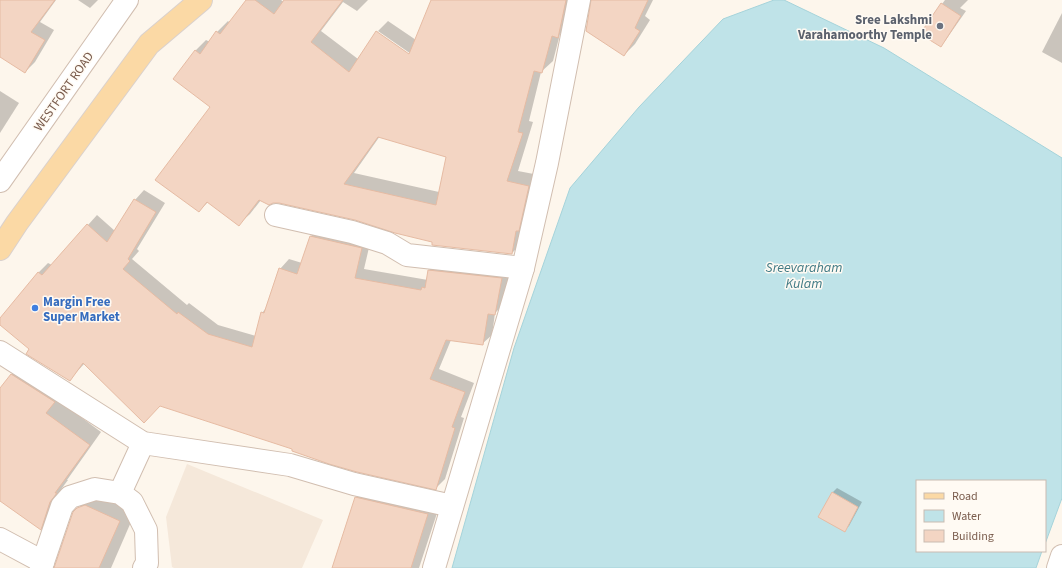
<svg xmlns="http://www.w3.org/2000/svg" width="1062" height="568" viewBox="0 0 1062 568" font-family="'Source Sans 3',sans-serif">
  <rect width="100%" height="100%" fill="#fdf6ec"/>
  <polygon fill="#f5e8da" points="187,464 323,520 302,568 174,568 172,567 166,517"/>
  <polygon fill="#bfe3e8" stroke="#a5d3da" points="774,0 784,0 884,48 1062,158 1062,498 1045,544 1045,481 917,481 917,551 1042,551 1036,568 452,568 514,348 570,188 639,107 723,19"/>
  <g fill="#0003" fill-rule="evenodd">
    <polygon points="0,0 56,0 40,22 54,30 35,62 25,72 0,56"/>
    <polygon points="78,0 98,0 90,8"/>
    <path d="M 247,0 L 281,0 L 284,2 L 286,0 L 368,0 L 357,11 L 343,2 L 321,31 L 358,59 L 378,31 L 378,34 L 412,57 L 414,56 L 378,31 L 388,21 L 416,40 L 433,0 L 574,0 L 569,26 L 560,34 L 553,61 L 541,72 L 529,121 L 533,122 L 518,171 L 539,175 L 523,242 L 512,253 L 434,241 L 355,219 L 279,202 L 261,200 L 250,214 L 239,224 L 208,202 L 199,211 L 212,107 L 195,51 L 206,40 L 210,42 L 217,32 L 228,21 L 230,23 ZM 380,136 L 447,157 L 439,192 L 354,173 Z"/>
    <polygon points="592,0 653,0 645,16 650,20 635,44 624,55"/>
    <polygon points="945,0 968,0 960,8 966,11 945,41 940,46 942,4"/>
    <polygon points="1062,13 1062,63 1042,52"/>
    <polygon points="0,91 19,103 0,133"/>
    <polygon points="144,190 165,203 137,249 139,251 132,259 187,305 189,303 218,325 256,336 262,313 266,308 280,269 289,259 302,263 311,236 321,226 371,239 364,269 428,280 429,270 439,261 511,269 504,304 495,313 492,335 482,344 451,340 439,369 474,383 461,417 464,418 445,479 436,488 85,363 69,380 0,323 0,320 39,272 48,263 52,265 97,215 115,231 135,200"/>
    <polygon points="24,362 58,400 101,432 67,480 68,480 62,488 53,516 41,529 0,500 0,390 12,374"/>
    <polygon points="369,485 441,501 419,568 333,568 356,498"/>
    <polygon points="100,486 141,499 111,568 55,568 78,509"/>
    <polygon points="837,488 862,502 849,526 844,530 832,493"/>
  </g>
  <g fill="#f3d5c3" stroke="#e6bba3" fill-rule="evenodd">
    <polygon points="0,0 55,0 31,32 45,40 25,73 0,57"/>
    <path d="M 246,0 L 255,0 L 274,14 L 284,0 L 343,0 L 311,42 L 349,72 L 376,31 L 409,54 L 431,0 L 566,0 L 558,38 L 552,36 L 542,73 L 534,71 L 518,132 L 523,133 L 507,181 L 529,186 L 519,231 L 516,231 L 512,254 L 432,245 L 432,242 L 395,233 L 355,220 L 279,203 L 273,203 L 269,205 L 259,200 L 239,226 L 207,202 L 199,212 L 155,180 L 210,107 L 173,79 L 195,50 L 200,54 L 216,31 L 220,34 ZM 378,137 L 446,157 L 436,205 L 344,184 Z"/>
    <polygon points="591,0 648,0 635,28 640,31 624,56 586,31"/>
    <polygon points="941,3 961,16 941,47 920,34"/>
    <polygon points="134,199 156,212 128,259 130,261 123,269 177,314 178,312 208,334 252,347 261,312 264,313 279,268 297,274 310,236 362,248 355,278 421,290 422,287 425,288 428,270 502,278 495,315 488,314 483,345 446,340 430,379 465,392 452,427 455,428 436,490 357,472 329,464 292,451 292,449 160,406 144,423 83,363 70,381 26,354 29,349 0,325 0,318 38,272 42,275 87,224 107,242"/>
    <polygon points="11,374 55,402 46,413 90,445 55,493 57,493 50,502 41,530 0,501 0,388"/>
    <polygon points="832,492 858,507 845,532 818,517"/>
    <polygon points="355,497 428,514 411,568 332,568"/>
    <polygon points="85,505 120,521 99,568 54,568 73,512 77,508"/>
  </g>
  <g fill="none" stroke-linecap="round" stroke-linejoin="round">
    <defs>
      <g id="minor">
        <polyline points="0,181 127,0"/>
        <polyline points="276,215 352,232 387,243 407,255 523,268"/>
        <polyline points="0,352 143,443 290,465 354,484 452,506"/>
        <polyline points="120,493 143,443"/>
        <polyline points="0,539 43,562"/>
        <polyline points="41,568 62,506 70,497 95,489 120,493 132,502 146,530 147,563 144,568"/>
        <polyline points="434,568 523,268 547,163 579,0"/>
        <polyline points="1058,568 1062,556"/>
      </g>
      <polyline id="primary" points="0,249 17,223 149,44 201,0"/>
    </defs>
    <use href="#minor" stroke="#d1beb0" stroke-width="24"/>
    <use href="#primary" stroke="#dad1cd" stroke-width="24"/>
    <use href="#minor" stroke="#fff" stroke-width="22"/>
    <use href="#primary" stroke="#fbd9a5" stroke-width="22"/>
  </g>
  <circle fill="#6b7280" stroke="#fffaf3" stroke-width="1.5" cx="940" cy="26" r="4"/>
  <circle fill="#3f7fe0" stroke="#fffaf3" stroke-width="1.5" cx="35" cy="308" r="4"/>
  <g text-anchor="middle" stroke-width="3" stroke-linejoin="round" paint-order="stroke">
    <g font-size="13" font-weight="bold" fill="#5b616d" stroke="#fffaf3" text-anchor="end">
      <text x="932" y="24">Sree Lakshmi<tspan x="932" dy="15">Varahamoorthy Temple</tspan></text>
    </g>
    <g font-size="13" fill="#7a5c4d" stroke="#fffaf3">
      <text transform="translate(63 91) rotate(-55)" y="5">WESTFORT ROAD</text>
    </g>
    <g font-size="13" font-weight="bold" fill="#366cbe" stroke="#fffaf3" text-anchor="start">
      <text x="43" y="306">Margin Free<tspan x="43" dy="15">Super Market</tspan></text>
    </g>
    <g font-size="14" font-style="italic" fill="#437c86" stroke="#fffaf3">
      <text x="804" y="272">Sreevaraham<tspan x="804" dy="16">Kulam</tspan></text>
    </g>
  </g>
  <rect x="916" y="480" width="130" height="72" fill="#fffaf3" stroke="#cabbb1"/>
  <rect x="924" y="493" width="20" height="6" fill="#fbd9a5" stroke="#cabbb1"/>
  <text x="952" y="500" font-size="12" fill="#7a5c4d">Road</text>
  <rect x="924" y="510" width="20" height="12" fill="#bfe3e8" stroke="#cabbb1"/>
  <text x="952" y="520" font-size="12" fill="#7a5c4d">Water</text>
  <rect x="924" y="530" width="20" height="12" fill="#f3d5c3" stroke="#cabbb1"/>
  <text x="952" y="540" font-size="12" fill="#7a5c4d">Building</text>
</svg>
